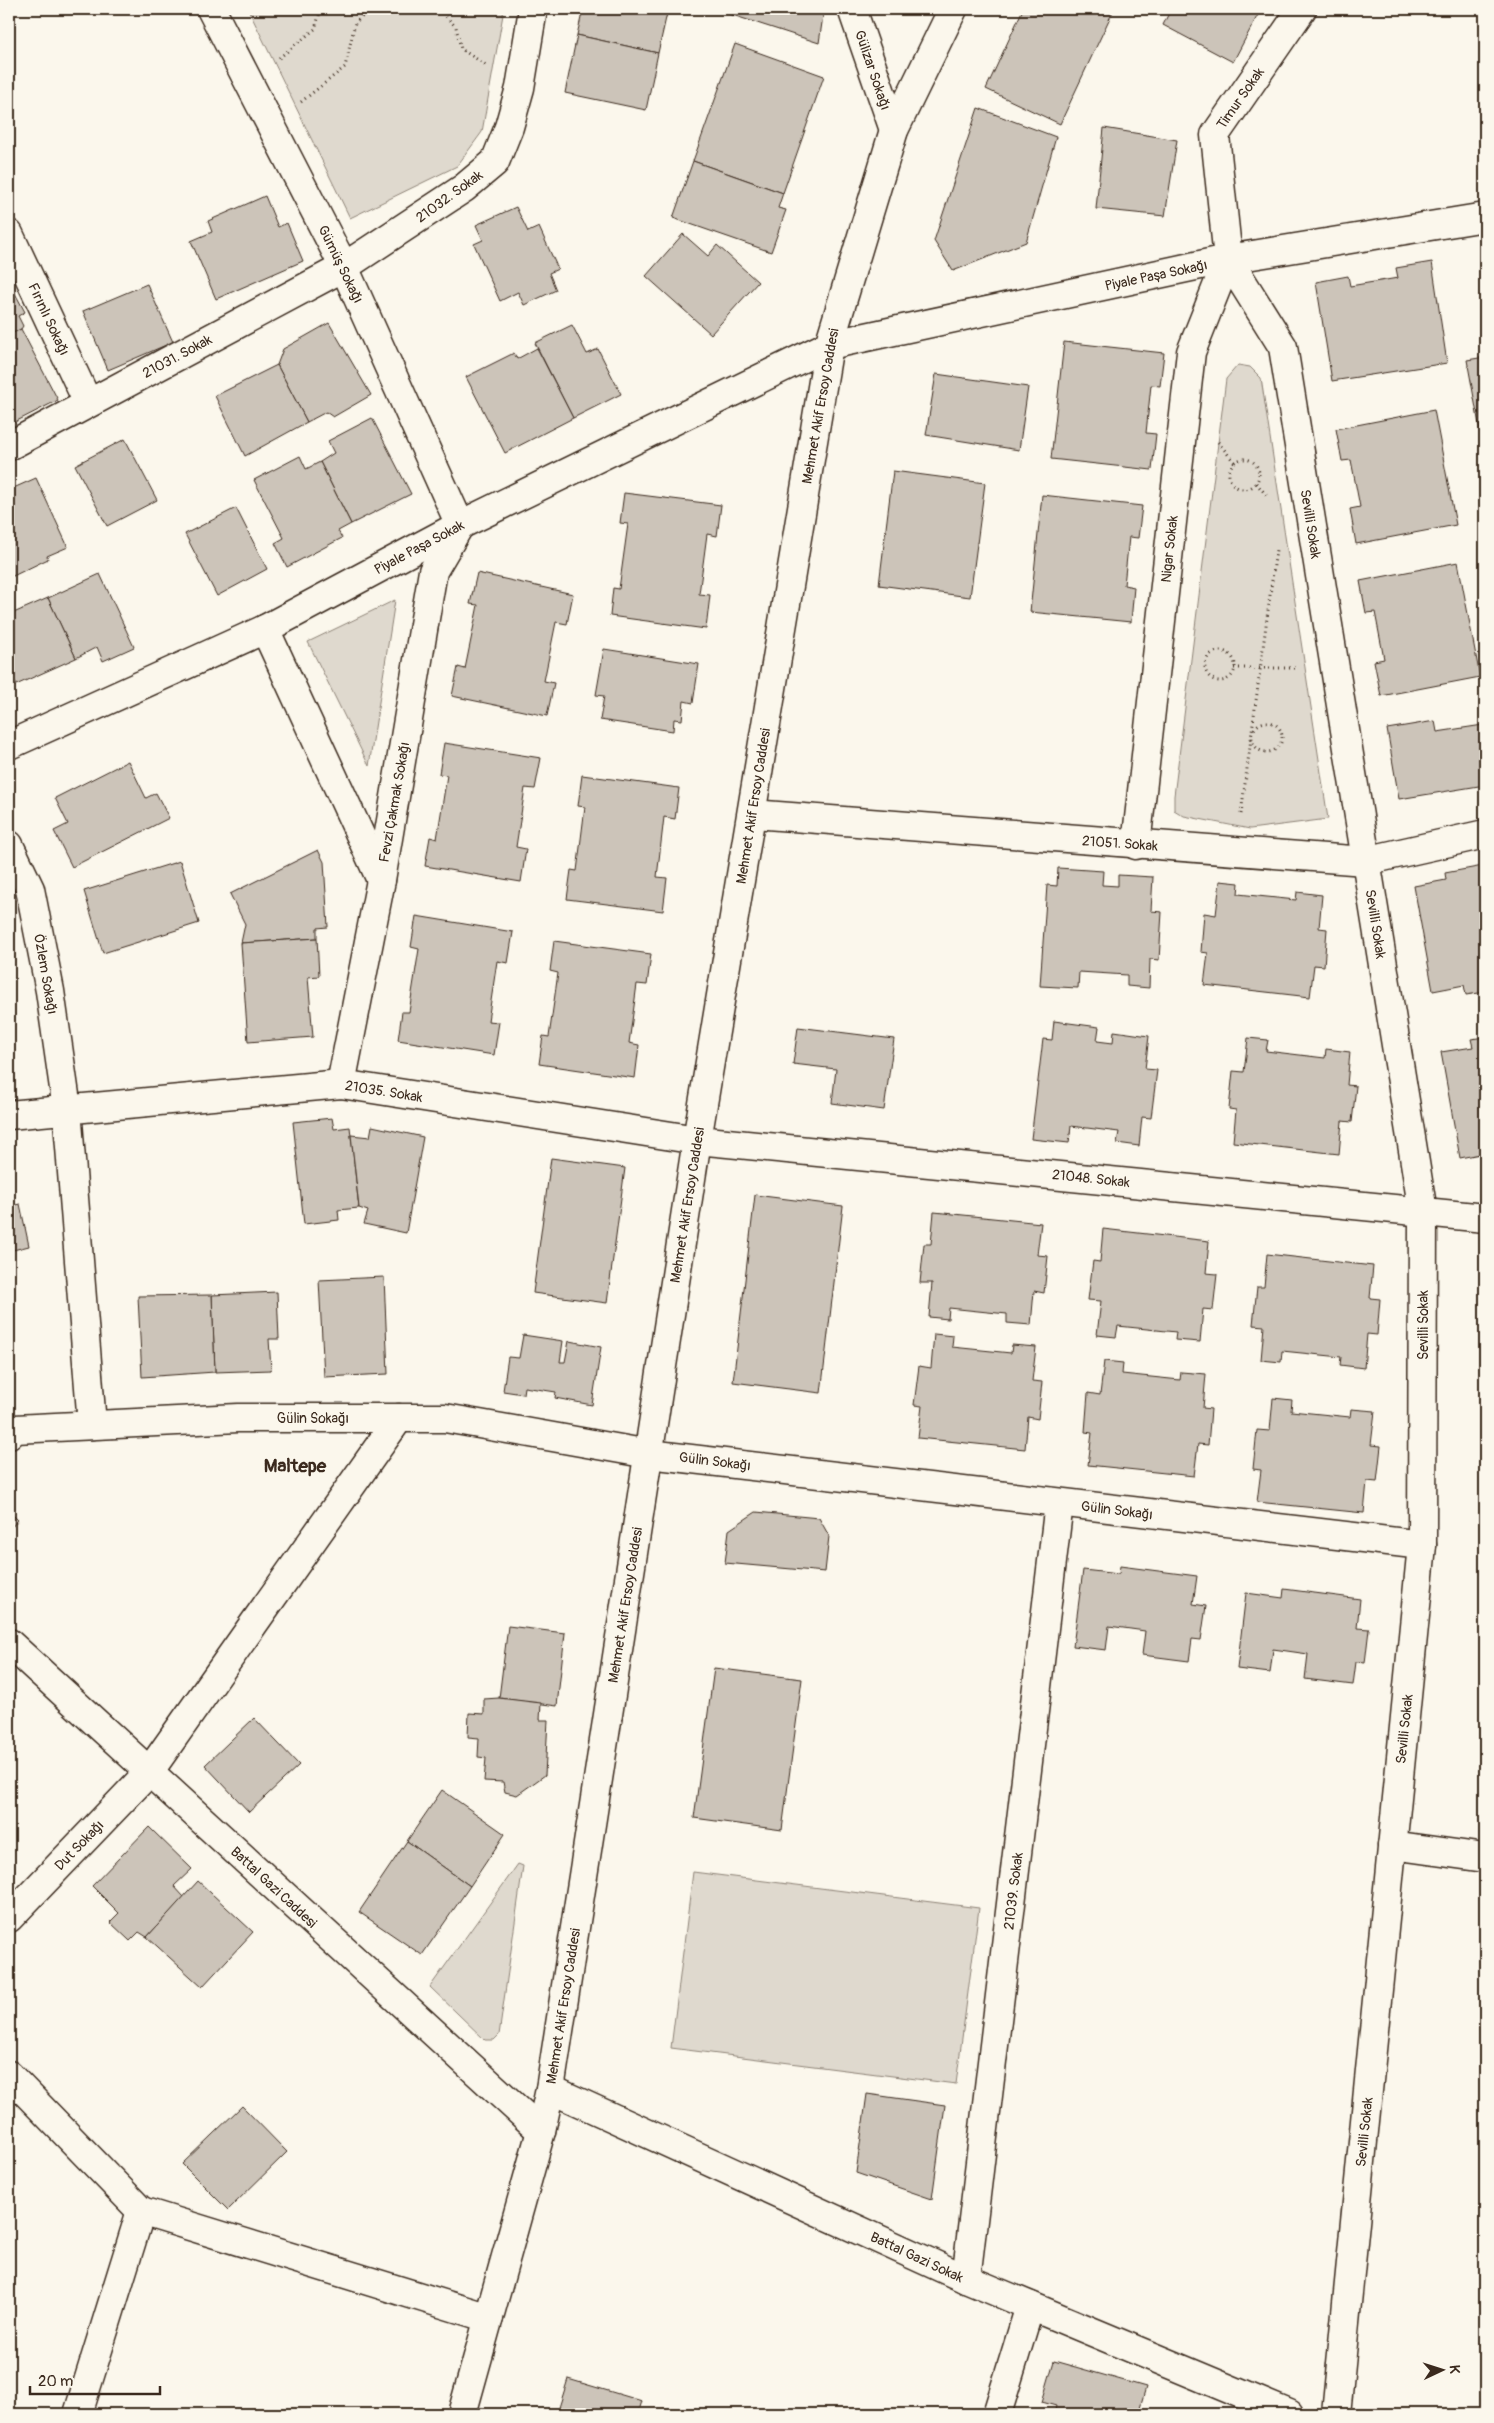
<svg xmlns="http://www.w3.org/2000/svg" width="1494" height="2423" viewBox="0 0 1494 2423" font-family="Pangolin,sans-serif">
  <rect width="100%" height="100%" fill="#fbf7ec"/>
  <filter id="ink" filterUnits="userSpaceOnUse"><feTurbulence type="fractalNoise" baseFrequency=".02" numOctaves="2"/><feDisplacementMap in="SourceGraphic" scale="10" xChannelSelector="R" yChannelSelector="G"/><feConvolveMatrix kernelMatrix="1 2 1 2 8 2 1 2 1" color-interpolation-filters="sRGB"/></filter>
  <g filter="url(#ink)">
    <g fill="#dfd9ce" stroke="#8d8276">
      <polygon points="248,9 504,9 482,132 457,166 350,218"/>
      <polygon points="1238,365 1250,367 1261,378 1328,819 1250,829 1184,816 1174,810 1174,796 1226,379"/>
      <polygon points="395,600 369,766 308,642"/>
      <polygon points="518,1864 523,1866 499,2035 494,2040 485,2040 430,1987"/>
      <polygon points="693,1872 979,1908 956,2084 671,2048"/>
    </g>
    <g fill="#ccc4b9" stroke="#3b2a1e">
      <polygon points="583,9 668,9 658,53 577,35"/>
      <polygon points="724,9 824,9 819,43 723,12"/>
      <polygon points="1023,9 1114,9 1060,124 986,89"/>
      <polygon points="1171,9 1261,9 1233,62 1163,25"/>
      <polygon points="577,35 658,53 646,110 565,93"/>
      <polygon points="735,44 824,76 783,193 693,161"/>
      <polygon points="978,108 1056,137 1026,242 953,271 934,241"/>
      <polygon points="1104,128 1177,140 1165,216 1096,209"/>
      <polygon points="693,161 783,193 778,208 786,210 771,252 673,218"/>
      <polygon points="265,196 278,227 287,223 303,261 216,299 191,241 212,232 208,221"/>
      <polygon points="516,207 528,232 539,227 558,269 549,273 556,290 524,305 518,292 500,301 474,244 483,240 476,225"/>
      <polygon points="683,234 708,256 717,245 758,282 711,334 646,276"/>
      <polygon points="1432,262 1447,363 1332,381 1316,282 1348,276 1350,286 1398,278 1396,268"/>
      <polygon points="9,282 25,312 18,316 23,326 21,329 9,335"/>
      <polygon points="147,284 173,342 108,370 83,311"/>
      <polygon points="329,323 371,395 333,417 326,412 307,422 277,365 283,349"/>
      <polygon points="572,325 587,354 598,349 621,394 573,418 535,343"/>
      <polygon points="21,329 58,400 9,425 9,335"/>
      <polygon points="1064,342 1164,353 1160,386 1151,385 1146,433 1156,434 1152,470 1051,459"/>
      <polygon points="537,348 573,418 505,453 466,377 514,353 517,359"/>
      <polygon points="1485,357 1485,457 1467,360"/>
      <polygon points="277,365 307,422 245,456 215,396"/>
      <polygon points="936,374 1028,387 1019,450 926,435"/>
      <polygon points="1434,410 1456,525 1356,544 1350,509 1360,507 1351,460 1342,461 1336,429"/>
      <polygon points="372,418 411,494 351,524 320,462 334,453 328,441"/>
      <polygon points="125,439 157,500 107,526 75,465"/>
      <polygon points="300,456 306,469 320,462 351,524 338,531 342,538 287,567 275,543 284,538 254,480"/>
      <polygon points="893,471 985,483 970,597 879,585"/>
      <polygon points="36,478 68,547 47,556 48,559 11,577 9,490"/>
      <polygon points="624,493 721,505 717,536 707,534 699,594 710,595 706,629 610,616 613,588 619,589 628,524 620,523"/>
      <polygon points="1042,495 1142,506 1138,538 1129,537 1124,585 1134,587 1131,622 1030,612"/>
      <polygon points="236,508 267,569 217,596 185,534"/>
      <polygon points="1458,562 1480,677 1381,696 1374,661 1384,659 1375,612 1366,613 1360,581"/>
      <polygon points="477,573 573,594 567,624 556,622 544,681 554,683 547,716 452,696 458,667 465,669 478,605 470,604"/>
      <polygon points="100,574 134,647 103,661 97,647 76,658 48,598"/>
      <polygon points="48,598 76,658 16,685 9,667 9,615"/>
      <polygon points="604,649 699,664 693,703 684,701 682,720 674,719 673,731 600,720 604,696 596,695"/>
      <polygon points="1435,721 1437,732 1483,725 1485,740 1485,785 1399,799 1387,729"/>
      <polygon points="444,743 541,758 535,789 525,788 516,847 526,849 521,882 425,866 430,837 437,839 447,775 439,774"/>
      <polygon points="128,761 146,798 156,793 169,818 72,867 54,831 68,824 55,798"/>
      <polygon points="582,775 679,788 675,819 664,817 657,877 667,878 663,911 567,899 571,870 577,871 585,807 578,806"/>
      <polygon points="318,850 324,862 328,927 317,928 317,938 241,943 245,924 230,894"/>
      <polygon points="180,861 199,923 103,953 84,891"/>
      <polygon points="1483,866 1485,877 1485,992 1466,995 1464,985 1433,991 1414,886 1446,880 1445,873"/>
      <polygon points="1058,868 1103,871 1102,885 1118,886 1118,875 1153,877 1151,911 1162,912 1159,960 1150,959 1149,988 1127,986 1127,975 1079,972 1078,988 1040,986 1047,885 1057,886"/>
      <polygon points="1220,881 1239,883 1238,894 1296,900 1297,892 1322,895 1319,928 1327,929 1324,966 1314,965 1310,997 1204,985 1208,953 1201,952 1204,913 1216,915"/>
      <polygon points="416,916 513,932 508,963 497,961 488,1021 499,1022 494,1055 398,1040 402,1012 409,1012 419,949 411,947"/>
      <polygon points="317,938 319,976 308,977 313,1037 248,1042 241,943"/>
      <polygon points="554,941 651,954 647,985 637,984 629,1043 639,1045 635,1078 539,1064 543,1036 549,1037 558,973 550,971"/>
      <polygon points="1054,1021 1099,1027 1097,1041 1113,1043 1114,1031 1149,1036 1145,1069 1157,1070 1151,1118 1142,1117 1139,1146 1117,1143 1119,1132 1071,1126 1069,1143 1031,1139 1043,1039 1052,1040"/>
      <polygon points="798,1027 894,1039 884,1110 832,1103 836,1069 793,1064"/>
      <polygon points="1485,1037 1485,1153 1460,1158 1441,1052 1473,1047 1471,1039"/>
      <polygon points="1248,1038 1268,1040 1266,1051 1325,1058 1326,1049 1350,1052 1347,1085 1356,1086 1352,1122 1342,1121 1339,1154 1233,1142 1236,1110 1229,1109 1233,1071 1244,1072"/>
      <polygon points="332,1118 334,1129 350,1127 359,1208 338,1210 339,1220 304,1224 293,1122"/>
      <polygon points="372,1126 423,1137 406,1233 364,1224 368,1211 359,1208 351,1135 370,1137"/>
      <polygon points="551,1158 625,1168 607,1303 533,1293"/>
      <polygon points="755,1195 843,1206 821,1393 733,1382"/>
      <polygon points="9,1198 10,1206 20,1204 29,1246 9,1251"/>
      <polygon points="934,1212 1041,1223 1037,1255 1048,1256 1044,1293 1034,1291 1031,1325 1007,1323 1007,1314 949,1308 948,1319 929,1317 932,1283 920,1283 924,1244 931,1244"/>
      <polygon points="1103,1229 1209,1241 1206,1273 1217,1274 1213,1310 1203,1309 1200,1342 1175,1340 1176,1332 1118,1326 1116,1337 1097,1335 1101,1301 1088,1300 1093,1261 1100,1262"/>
      <polygon points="1267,1254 1373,1266 1370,1298 1380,1299 1377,1335 1367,1334 1364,1368 1340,1365 1341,1357 1282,1351 1281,1362 1261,1360 1264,1326 1253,1325 1257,1287 1264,1287"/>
      <polygon points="384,1277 388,1374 324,1377 319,1280"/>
      <polygon points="277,1292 279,1339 269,1339 271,1370 215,1372 212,1295"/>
      <polygon points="212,1295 215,1372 142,1377 138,1296"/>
      <polygon points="934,1334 953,1336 952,1347 1011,1353 1012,1345 1036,1347 1032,1381 1042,1382 1038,1419 1028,1417 1025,1449 918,1438 922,1406 914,1405 919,1366 931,1368"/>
      <polygon points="523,1335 563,1341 560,1362 565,1362 569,1341 601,1347 592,1405 555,1398 556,1392 524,1387 523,1394 503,1391 508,1357 519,1358"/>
      <polygon points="1104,1361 1123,1363 1122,1374 1180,1380 1181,1372 1206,1374 1203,1408 1211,1409 1208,1445 1198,1444 1194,1476 1088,1465 1092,1433 1085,1432 1088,1393 1100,1395"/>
      <polygon points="1273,1398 1292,1400 1291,1411 1350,1417 1351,1409 1375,1411 1371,1445 1381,1446 1377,1482 1367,1481 1364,1513 1257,1502 1261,1470 1253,1469 1257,1430 1270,1431"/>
      <polygon points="9,1511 18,1520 9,1530"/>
      <polygon points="756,1512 819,1518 829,1536 825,1572 725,1563 729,1530"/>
      <polygon points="1120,1566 1197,1576 1193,1604 1206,1606 1201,1640 1192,1639 1189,1661 1142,1655 1145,1631 1109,1626 1106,1650 1073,1646 1083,1570 1119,1574"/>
      <polygon points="1284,1589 1360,1599 1357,1628 1369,1629 1365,1663 1356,1662 1353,1685 1305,1679 1308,1654 1273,1649 1270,1673 1237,1669 1246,1593 1283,1598"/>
      <polygon points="508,1626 565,1633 557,1706 499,1698"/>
      <polygon points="714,1668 802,1679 782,1830 694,1818"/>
      <polygon points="499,1698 541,1703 540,1720 548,1720 545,1775 517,1795 505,1792 503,1782 484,1781 486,1758 478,1757 479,1738 468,1737 469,1713 484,1714 484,1699"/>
      <polygon points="254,1718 299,1765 249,1812 205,1765"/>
      <polygon points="442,1790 505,1834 470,1886 407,1841"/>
      <polygon points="149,1827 192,1869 174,1886 184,1897 147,1937 139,1932 130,1941 110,1922 119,1913 92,1886"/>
      <polygon points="407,1841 470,1886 422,1955 359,1912"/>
      <polygon points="198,1881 253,1932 202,1987 147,1937"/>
      <polygon points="867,2094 945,2105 932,2199 856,2173"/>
      <polygon points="242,2106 287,2152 228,2210 182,2164"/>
      <polygon points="1054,2361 1146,2387 1138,2414 1054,2414 1056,2406 1042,2402"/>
      <polygon points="568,2379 642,2401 638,2414 557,2414"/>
    </g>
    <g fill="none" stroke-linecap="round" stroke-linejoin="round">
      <defs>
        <g id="minor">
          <polyline points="211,9 344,267 460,525 433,571 381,880 341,1084"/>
          <polyline points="852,9 894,130"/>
          <polyline points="1302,9 1215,135 1228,259 1283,347 1423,1212 1422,1545 1336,2414"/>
          <polyline points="9,234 88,403"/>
          <polyline points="9,446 344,267 464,188 495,162 509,127 520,88 533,9"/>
          <polyline points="265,629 381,880"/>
          <polyline points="9,745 265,629 460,525 829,345 1228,259 1485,217"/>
          <polyline points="752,814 1365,861 1485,834"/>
          <polyline points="9,845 30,889 50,991 67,1109 92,1425"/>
          <polyline points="1136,845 1191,352 1228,259"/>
          <polyline points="9,1115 341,1084 697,1140 1485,1218"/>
          <polyline points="9,1435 15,1429 238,1418 445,1418 649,1454 1422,1545"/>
          <polyline points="9,1643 541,2131"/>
          <polyline points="1392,1845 1485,1858"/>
          <polyline points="9,1918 149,1772 399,1418"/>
          <polyline points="9,2075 141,2211"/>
          <polyline points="550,2089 966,2279 1289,2414"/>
          <polyline points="966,2279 1059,1503"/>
          <polyline points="78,2414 141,2211 489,2318"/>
          <polyline points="997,2414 1030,2306"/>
        </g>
        <polyline id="secondary" points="462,2414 541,2131 550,2089 697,1140 829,345 894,130 953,9"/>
      </defs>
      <use href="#minor" stroke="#3b2a1e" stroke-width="31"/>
      <use href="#secondary" stroke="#3b2a1e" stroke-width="31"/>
      <g stroke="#3b2a1e" stroke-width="3" stroke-dasharray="1 4" stroke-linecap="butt">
        <polyline points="439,9 456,27 461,49 486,65"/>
        <polyline points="279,58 315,29 321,9"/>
        <polyline points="301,102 345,67 355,23 371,9"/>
        <polyline points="1218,442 1235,463"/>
        <circle cx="1244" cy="474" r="15"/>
        <polyline points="1256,483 1268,497"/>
        <circle cx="1220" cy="666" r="15"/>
        <polyline points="1234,668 1299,668"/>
        <circle cx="1267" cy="737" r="15"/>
        <polyline points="1241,814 1276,550"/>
      </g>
      <use href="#minor" stroke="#fbf7ec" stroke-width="28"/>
      <use href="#secondary" stroke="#fbf7ec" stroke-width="28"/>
    </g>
  </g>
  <g text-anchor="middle" stroke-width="5" stroke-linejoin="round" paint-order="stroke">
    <g font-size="14" fill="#3b2a1e" stroke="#fbf7ec">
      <text transform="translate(873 70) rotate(71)" y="5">Gülizar Sokağı</text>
      <text transform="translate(1240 98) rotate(-55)" y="5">Timur Sokak</text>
      <text transform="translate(449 196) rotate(-36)" y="5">21032. Sokak</text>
      <text transform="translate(341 264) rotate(64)" y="5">Gümüş Sokağı</text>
      <text transform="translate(1156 275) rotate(-12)" y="5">Piyale Paşa Sokağı</text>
      <text transform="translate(49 319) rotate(65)" y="5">Fırınlı Sokağı</text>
      <text transform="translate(177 356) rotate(-28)" y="5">21031. Sokak</text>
      <text transform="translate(820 406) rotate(-80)" y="5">Mehmet Akif Ersoy Caddesi</text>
      <text transform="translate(1311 524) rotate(81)" y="5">Sevilli Sokak</text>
      <text transform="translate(419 547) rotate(-28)" y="5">Piyale Paşa Sokak</text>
      <text transform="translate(1169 549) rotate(-84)" y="5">Nigar Sokak</text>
      <text transform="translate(394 802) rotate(-80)" y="5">Fevzi Çakmak Sokağı</text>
      <text transform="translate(753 806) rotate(-81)" y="5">Mehmet Akif Ersoy Caddesi</text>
      <text transform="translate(1120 843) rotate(4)" y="5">21051. Sokak</text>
      <text transform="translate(1376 924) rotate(81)" y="5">Sevilli Sokak</text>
      <text transform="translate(46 974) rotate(80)" y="5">Özlem Sokağı</text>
      <text transform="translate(384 1091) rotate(9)" y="5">21035. Sokak</text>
      <text transform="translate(1091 1178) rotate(6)" y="5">21048. Sokak</text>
      <text transform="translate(687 1205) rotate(-81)" y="5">Mehmet Akif Ersoy Caddesi</text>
      <text transform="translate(1423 1325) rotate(-90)" y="5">Sevilli Sokak</text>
      <text x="313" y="1423">Gülin Sokağı</text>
      <text transform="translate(715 1461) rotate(7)" y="5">Gülin Sokağı</text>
      <text transform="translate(1117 1510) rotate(7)" y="5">Gülin Sokağı</text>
      <text transform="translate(625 1605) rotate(-81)" y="5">Mehmet Akif Ersoy Caddesi</text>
      <text transform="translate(1404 1729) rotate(-84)" y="5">Sevilli Sokak</text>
      <text transform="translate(79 1845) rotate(-46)" y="5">Dut Sokağı</text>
      <text transform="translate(274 1887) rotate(43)" y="5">Battal Gazi Caddesi</text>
      <text transform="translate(1013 1891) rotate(-83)" y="5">21039. Sokak</text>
      <text transform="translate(563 2006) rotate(-81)" y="5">Mehmet Akif Ersoy Caddesi</text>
      <text transform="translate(1364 2132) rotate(-84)" y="5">Sevilli Sokak</text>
      <text transform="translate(917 2257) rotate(25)" y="5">Battal Gazi Sokak</text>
    </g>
    <g font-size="19" font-weight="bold" fill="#3b2a1e" stroke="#fbf7ec">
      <text x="295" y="1472">Maltepe</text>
    </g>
  </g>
  <rect width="1494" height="2423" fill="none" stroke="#fbf7ec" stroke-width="30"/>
  <rect x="15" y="15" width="1464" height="2393" fill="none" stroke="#3b2a1e" stroke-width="2" filter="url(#ink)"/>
  <g transform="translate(1442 2370) rotate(86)" stroke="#fbf7ec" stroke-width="4" paint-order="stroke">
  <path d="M0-4L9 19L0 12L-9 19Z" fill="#3b2a1e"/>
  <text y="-8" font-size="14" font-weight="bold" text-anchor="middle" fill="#3b2a1e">K</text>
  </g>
  <path d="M30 2386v8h130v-8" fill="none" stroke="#3b2a1e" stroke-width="2.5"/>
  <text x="38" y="2386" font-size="15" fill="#3b2a1e" stroke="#fbf7ec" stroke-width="4" paint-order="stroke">20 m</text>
</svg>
